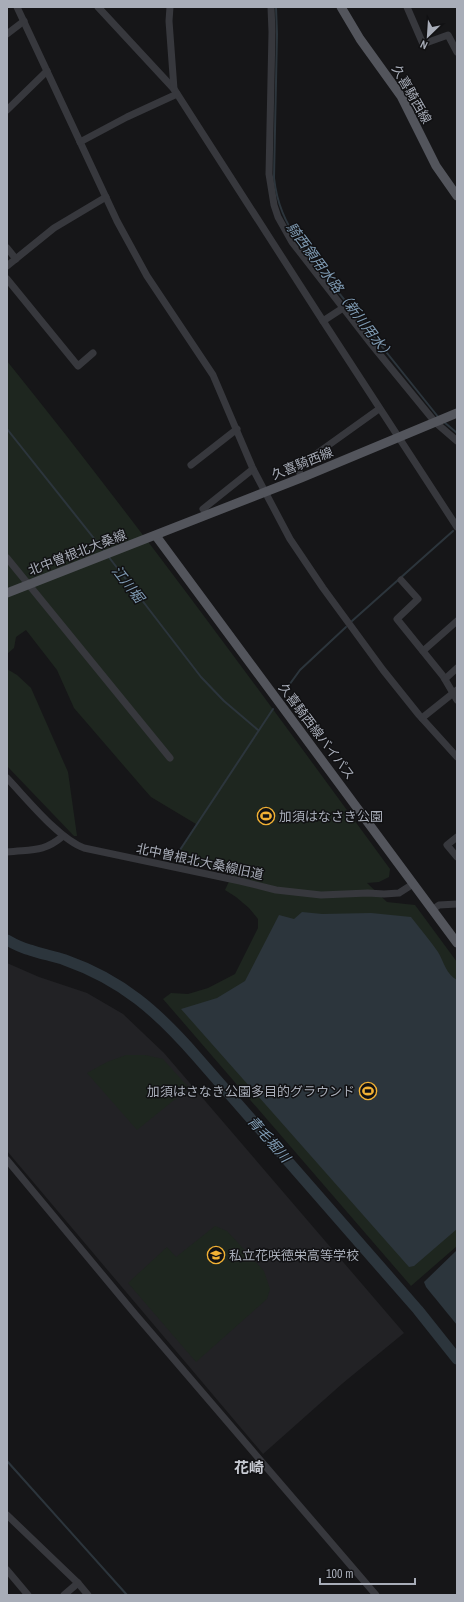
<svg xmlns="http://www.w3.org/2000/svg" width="464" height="1602" viewBox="0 0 464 1602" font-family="'Archivo Narrow','Noto Sans JP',sans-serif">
  <rect width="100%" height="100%" fill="#161618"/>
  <polygon fill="#222225" points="7,963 39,977 87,993 123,1014 164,1053 404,1333 343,1383 263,1454 7,1151"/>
  <g fill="#1e261f">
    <path d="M 7,361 C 140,526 265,698 390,869 L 389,877 L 379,882 L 367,883 L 387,902 L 415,905 L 457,962 L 457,1246 L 411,1286 L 163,999 L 171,993 L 188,994 L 208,988 L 235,974 L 258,928 L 258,919 L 249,908 L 236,897 L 225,890 L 234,871 L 174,860 L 196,824 L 151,797 L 143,788 L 74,708 L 57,670 L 26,630 L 16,637 L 14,648 L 7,654 Z"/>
    <polygon points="7,669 17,675 31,688 68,772 77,836 74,836 7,766"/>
    <polygon points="126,1055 145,1055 163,1059 189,1088 137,1130 87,1073 107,1062"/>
    <polygon points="215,1226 227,1231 264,1271 270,1289 267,1299 196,1362 128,1283 167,1247 176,1257"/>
  </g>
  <g fill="#2c353c">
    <path d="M 302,912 L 322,914 L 371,913 L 411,917 C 420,929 430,940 438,952 C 444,962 446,974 457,980 L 457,1229 L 414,1266 L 409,1267 L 181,1009 L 217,998 L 245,981 L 279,915 L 294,919 Z"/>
    <polygon points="457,1250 457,1325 426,1287 424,1282"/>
  </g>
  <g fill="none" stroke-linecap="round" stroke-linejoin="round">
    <g stroke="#2c353c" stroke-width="2">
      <path d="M 276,7 L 277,34 L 274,178 C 277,204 285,221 299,243 L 439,418"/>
      <polyline points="444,422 457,433"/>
      <polyline points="7,429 104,551"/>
      <polyline points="108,556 201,677 224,701 258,730"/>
      <polyline points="352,621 453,531"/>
      <polyline points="284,692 300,670 346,627"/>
      <polyline points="174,859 273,709"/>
      <polyline points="7,1461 127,1595"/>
    </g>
    <path stroke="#2c353c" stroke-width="11" d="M 7,940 C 14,944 22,948 30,950 C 41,954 54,956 65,960 C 122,980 158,1012 197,1057 L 418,1310 L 457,1359"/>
    <g stroke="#37383d" stroke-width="7">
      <polyline points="17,7 117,221 147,276 213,375 253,469 290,539 323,588 383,670 419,715 457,757"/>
      <polyline points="98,7 174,89 323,321 457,527"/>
      <polyline points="170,7 169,21 174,89"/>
      <polyline points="271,7 272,32 269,174 274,205 278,217 292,242 372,345 435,422 457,441"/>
      <polyline points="407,7 423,44 448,35 457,52"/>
      <polyline points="7,34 24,21"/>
      <polyline points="7,110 47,71"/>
      <polyline points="80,142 127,117 177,94"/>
      <polyline points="7,248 16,259"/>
      <polyline points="7,266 54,228 106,197"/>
      <polyline points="7,279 78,366 93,353"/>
      <polyline points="323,321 343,308"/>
      <polyline points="191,465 237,429"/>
      <polyline points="301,478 298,467 379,409"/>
      <polyline points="203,509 253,469"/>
      <polyline points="7,558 170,758"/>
      <polyline points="401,580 418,599 397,619 443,676 457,700"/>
      <polyline points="423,651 457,621"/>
      <polyline points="445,679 457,668"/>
      <polyline points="422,718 457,690"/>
      <path d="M 7,778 C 27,799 59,839 84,848 L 240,881 L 276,890 L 321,895 L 368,893 L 384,894 L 399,893 L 413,884"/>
      <polyline points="457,837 447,845 457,857"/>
      <path d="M 7,852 C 31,849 43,853 63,836"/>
      <polyline points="432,910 439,905 457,904"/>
      <polyline points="7,1160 135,1314 376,1595"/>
      <polyline points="7,1515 78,1583 88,1595"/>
      <polyline points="7,1570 28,1595"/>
      <polyline points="64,1595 78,1583"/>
    </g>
    <g stroke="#53555c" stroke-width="9">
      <polyline points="341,7 360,39 401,96 436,166 457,196"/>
      <polyline points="156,536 457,943"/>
      <polyline points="7,593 301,478 457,413"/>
    </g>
  </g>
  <defs>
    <symbol id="stadium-ring" viewBox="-11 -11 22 22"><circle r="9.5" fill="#111113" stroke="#f2b134" stroke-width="1.5"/><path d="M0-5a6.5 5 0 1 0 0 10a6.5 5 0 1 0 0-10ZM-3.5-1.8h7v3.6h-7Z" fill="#f2b134"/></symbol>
    <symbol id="school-ring" viewBox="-11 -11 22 22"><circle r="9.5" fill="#111113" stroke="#f2b134" stroke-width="1.5"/><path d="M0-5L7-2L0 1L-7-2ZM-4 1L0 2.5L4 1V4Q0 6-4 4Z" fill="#f2b134"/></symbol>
  </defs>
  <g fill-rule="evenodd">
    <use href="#stadium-ring" x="256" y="806" width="20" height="20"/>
    <use href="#stadium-ring" x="358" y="1081" width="20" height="20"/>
    <use href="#school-ring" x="206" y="1245" width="20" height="20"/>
  </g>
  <g text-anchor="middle" stroke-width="3" stroke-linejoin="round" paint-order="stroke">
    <g font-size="13" fill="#a8adb8" stroke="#111113">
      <text transform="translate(412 94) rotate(60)" y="5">久喜騎西線</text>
      <text transform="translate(302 463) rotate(-22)" y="5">久喜騎西線</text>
      <text transform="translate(77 552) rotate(-21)" y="5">北中曽根北大桑線</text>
      <text transform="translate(317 731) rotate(53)" y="5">久喜騎西線バイパス</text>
      <text transform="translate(200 861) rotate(12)" y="5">北中曽根北大桑線旧道</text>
    </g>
    <g font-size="13" fill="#a8adb8" stroke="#111113" text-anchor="start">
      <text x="279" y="821">加須はなさき公園</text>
      <text x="355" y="1096" text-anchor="end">加須はさなき公園多目的グラウンド</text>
      <text x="229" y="1260">私立花咲徳栄高等学校</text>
    </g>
    <g font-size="14" font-style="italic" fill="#7f9bb3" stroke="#111113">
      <text transform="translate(340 291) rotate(53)" y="5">騎西領用水路（新川用水）</text>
      <text transform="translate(128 584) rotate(52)" y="5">江川堀</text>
      <text transform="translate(269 1139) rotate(49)" y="5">青毛堀川</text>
    </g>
    <g font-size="15" font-weight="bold" fill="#c9ccd4" stroke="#111113">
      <text x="249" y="1473">花崎</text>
    </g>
  </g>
  <rect width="464" height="1602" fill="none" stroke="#a8adb8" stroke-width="16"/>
  <g transform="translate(428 36) rotate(205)" stroke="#111113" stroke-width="3" paint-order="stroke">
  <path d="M0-3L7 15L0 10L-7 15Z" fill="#a8adb8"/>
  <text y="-6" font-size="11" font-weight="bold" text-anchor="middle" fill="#a8adb8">N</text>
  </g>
  <path d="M320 1578v6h95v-6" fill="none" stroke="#a8adb8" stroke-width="2"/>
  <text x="326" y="1578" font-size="12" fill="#a8adb8" stroke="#111113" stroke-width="3" paint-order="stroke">100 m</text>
</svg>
